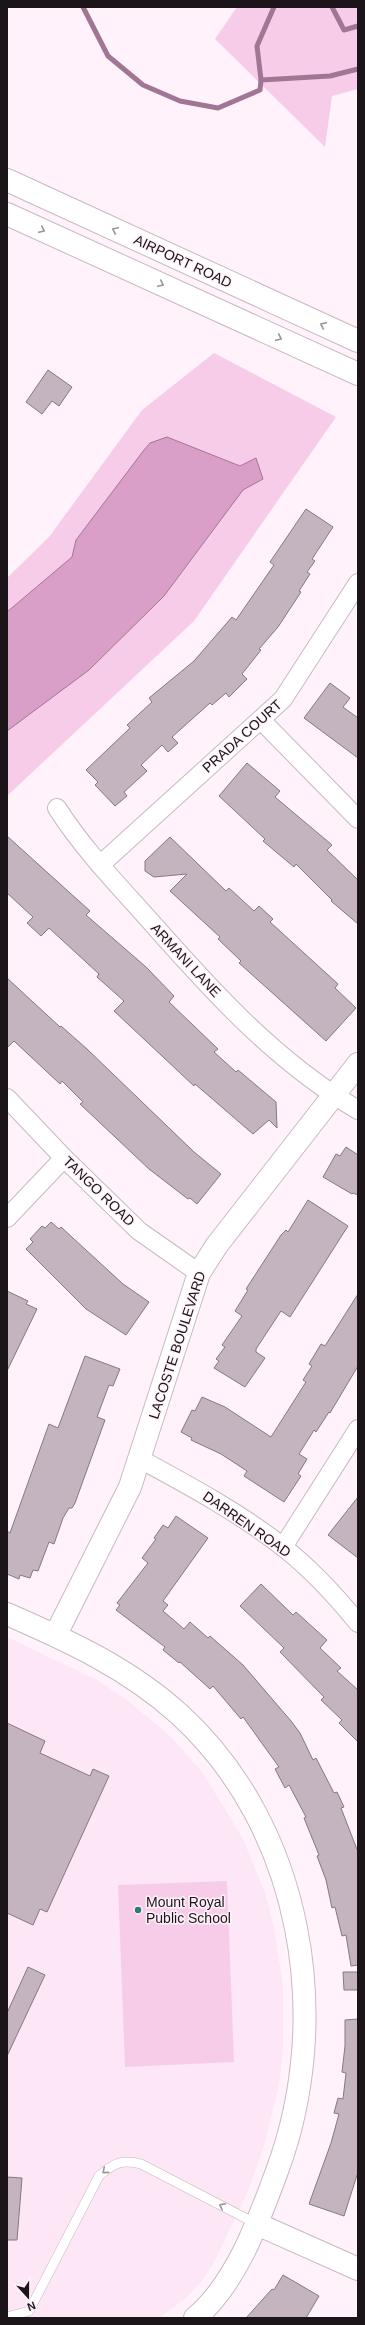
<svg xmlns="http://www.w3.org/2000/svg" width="365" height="2325" viewBox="0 0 365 2325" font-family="Helvetica,sans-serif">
  <rect width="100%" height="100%" fill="#fff2fa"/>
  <polygon fill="#fde6f6" points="7,1637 99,1681 127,1700 170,1736 203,1773 243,1839 265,1893 274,1928 283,1986 283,2049 279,2085 264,2146 248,2191 213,2264 201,2282 185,2299 159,2318 7,2318"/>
  <g fill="#f7cce9">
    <polygon points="237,7 358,7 358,89 332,96 325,147 215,39"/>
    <polygon points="214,353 336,417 194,621 7,796 7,578 49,537 142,410"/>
    <polygon points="227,1881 234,2062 125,2067 118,1885"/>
  </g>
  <polygon fill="#da9fc8" stroke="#a17694" points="167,437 240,466 256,458 263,479 243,490 164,596 89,670 7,731 7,612 72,557 76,540 144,450 150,443"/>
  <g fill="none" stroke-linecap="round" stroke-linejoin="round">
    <g stroke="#a17694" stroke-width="5">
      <polyline points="83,7 108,56 143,85 180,101 218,108 260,90 261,80 257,46 274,7"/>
      <polyline points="332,7 344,30 358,26"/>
      <polyline points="261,80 330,76 358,69"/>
    </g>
  </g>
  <g fill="#c4b4bf" stroke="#867881">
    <polygon points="48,370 72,387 59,406 52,401 42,414 26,402"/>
    <polygon points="306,509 333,527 312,559 315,561 307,572 310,574 299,591 301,592 278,627 259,649 261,650 242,674 247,679 229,697 226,693 212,705 210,703 172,737 178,743 168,752 162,745 141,765 147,771 124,792 127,796 115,806 95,785 98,782 86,770 130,728 127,725 152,702 149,698 194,661 232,617 236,620 274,565 270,562"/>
    <polygon points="330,683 350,698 343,707 358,718 358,758 304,718"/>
    <polygon points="247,763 280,791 275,797 332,845 327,850 358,880 358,924 331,901 332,900 296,864 294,867 263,841 265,839 219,796"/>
    <polygon points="7,836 90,911 86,915 146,967 174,996 169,1002 218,1049 214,1052 236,1072 238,1070 276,1102 277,1128 269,1120 253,1134 195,1084 194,1086 114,1011 124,1001 97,977 99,974 49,928 41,936 27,923 33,917 7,893"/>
    <polygon points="170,837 226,891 229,888 254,911 259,906 273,919 270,922 338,984 335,988 356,1008 326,1041 239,963 241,961 218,939 220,937 170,891 187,874 154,877 145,871 145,861"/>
    <polygon points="7,978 60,1027 61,1026 87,1049 194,1152 221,1174 197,1204 190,1198 188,1199 149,1169 80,1104 83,1102 62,1081 60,1084 14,1041 7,1048"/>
    <polygon points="346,1147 358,1155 358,1195 353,1193 352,1194 323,1177 336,1154 340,1156"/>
    <polygon points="308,1200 348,1226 290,1317 281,1311 256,1349 256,1352 265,1358 245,1387 214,1368 219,1361 216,1359 225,1347 222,1345 242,1316 235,1311 248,1290 246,1289 281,1235 286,1230 288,1232"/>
    <polygon points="51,1222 59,1229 61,1227 123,1284 149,1302 126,1335 86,1309 26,1249 33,1242 30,1239 42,1226 45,1228"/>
    <polygon points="7,1291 28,1301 26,1304 37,1309 7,1371"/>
    <polygon points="358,1294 358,1366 330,1413 329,1412 316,1432 314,1430 299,1454 307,1459 298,1474 301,1476 284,1502 244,1476 247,1471 221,1454 191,1440 192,1438 181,1432 192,1410 195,1411 202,1397 225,1407 271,1437 306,1382 303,1380 312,1366 309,1364 321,1344 325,1346"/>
    <polygon points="85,1356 120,1369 113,1386 109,1385 97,1417 105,1420 75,1503 72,1508 69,1508 63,1518 54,1544 49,1542 38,1571 33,1570 30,1578 20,1575 19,1579 7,1574 7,1531 10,1533 49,1424 58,1428"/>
    <polygon points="358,1497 358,1558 328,1535"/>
    <polygon points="176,1516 208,1538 163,1601 168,1605 163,1611 184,1629 190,1622 208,1638 210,1636 243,1665 291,1721 300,1733 313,1760 316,1758 334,1793 337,1792 344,1807 341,1808 358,1852 358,1965 351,1966 346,1935 342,1936 335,1907 332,1908 326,1880 317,1856 319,1855 304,1818 306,1817 289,1785 285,1788 275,1769 279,1767 243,1717 241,1719 213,1686 210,1689 180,1662 179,1663 163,1650 165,1647 116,1610 120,1605 117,1603 148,1563 142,1558 156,1539 154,1538 163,1525 168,1528"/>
    <polygon points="261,1584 293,1615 296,1612 327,1640 320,1648 341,1668 337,1671 358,1690 358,1742 339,1723 342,1720 321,1700 324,1697 280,1652 284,1648 240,1606"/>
    <polygon points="7,1723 45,1741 40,1753 90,1776 93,1769 109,1776 47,1912 40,1909 33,1925 7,1913"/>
    <polygon points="28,1967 45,1975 7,2056 7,2013"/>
    <polygon points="343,1972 358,1972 358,1990 344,1990"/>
    <polygon points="358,2019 358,2172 344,2216 309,2204 331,2143 339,2114 334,2113 338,2098 343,2099 346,2073 342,2072 345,2046 345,2020"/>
    <polygon points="7,2177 22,2178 17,2240 7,2240"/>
    <polygon points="283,2275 319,2296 306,2318 246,2318 272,2289 274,2290"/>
  </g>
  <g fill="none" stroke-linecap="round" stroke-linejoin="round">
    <defs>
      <path id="service" d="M 7,2317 L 29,2311 L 99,2176 C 114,2163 122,2159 141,2164 L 257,2224"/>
      <g id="minor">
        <polyline points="261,720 358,819"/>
        <path d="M 57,808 C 84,850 118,885 151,922 C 213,992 276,1062 358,1110"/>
        <polyline points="100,865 283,699 358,583"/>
        <polyline points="7,1098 64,1158 139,1231 199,1273"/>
        <polyline points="7,1218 64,1158"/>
        <path d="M 140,1459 C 188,1485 240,1513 283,1547 C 310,1568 336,1596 358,1623"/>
        <polyline points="283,1547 358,1429"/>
      </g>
      <g id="tertiary">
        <path d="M 7,1614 C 69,1641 128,1668 179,1714 C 303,1827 334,2018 277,2171 C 259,2220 236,2284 195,2318"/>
        <polyline points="56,1634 130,1487 199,1273 217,1245 358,1064"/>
        <polyline points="257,2224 358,2269"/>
      </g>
      <g id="secondary">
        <polyline points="7,180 358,341"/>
        <polyline points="7,214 358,374"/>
      </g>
    </defs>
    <use href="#service" stroke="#c8b8c2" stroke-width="10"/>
    <use href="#minor" stroke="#c8b8c2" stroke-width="20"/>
    <use href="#tertiary" stroke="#c8b8c2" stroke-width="24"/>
    <use href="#secondary" stroke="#c8b8c2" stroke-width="24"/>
    <use href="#service" stroke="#fff" stroke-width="9"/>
    <use href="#minor" stroke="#fff" stroke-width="18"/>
    <use href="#tertiary" stroke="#fff" stroke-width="22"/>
    <use href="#secondary" stroke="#fff" stroke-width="22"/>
  </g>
  <defs><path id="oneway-chevron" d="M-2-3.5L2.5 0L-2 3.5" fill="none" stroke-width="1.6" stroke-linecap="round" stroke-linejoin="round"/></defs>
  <g stroke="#989698">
    <use href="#oneway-chevron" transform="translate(42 230) rotate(25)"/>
    <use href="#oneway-chevron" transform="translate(115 230) rotate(-155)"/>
    <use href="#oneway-chevron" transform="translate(161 284) rotate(25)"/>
    <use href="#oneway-chevron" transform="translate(323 325) rotate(-155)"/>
    <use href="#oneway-chevron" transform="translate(279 338) rotate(25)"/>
    <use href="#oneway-chevron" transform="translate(105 2171) rotate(140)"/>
    <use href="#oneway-chevron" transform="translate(222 2206) rotate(-153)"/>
  </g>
  <circle fill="#327a74" stroke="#fff2fa" stroke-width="1.5" cx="138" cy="1910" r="4"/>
  <g text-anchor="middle" stroke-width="3" stroke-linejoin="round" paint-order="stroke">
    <g font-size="14" fill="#1b1519" stroke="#fff2fa">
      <text transform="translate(183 261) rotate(25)" y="5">AIRPORT ROAD</text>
      <text transform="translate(242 736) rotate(-42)" y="5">PRADA COURT</text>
      <text transform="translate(186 960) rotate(47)" y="5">ARMANI LANE</text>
      <text transform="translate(99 1191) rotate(44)" y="5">TANGO ROAD</text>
      <text transform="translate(177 1345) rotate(-72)" y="5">LACOSTE BOULEVARD</text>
      <text transform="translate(247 1524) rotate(35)" y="5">DARREN ROAD</text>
    </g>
    <g font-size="14" fill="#1b1519" stroke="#fff2fa" text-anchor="start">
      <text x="146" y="1907">Mount Royal<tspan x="146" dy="16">Public School</tspan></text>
    </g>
  </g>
  <rect width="365" height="2325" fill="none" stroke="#1b1519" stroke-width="16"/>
  <g transform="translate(28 2297) rotate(159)" stroke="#fff2fa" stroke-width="3" paint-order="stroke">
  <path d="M0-3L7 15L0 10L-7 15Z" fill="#1b1519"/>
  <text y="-6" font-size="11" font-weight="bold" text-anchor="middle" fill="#1b1519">N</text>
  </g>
</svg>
